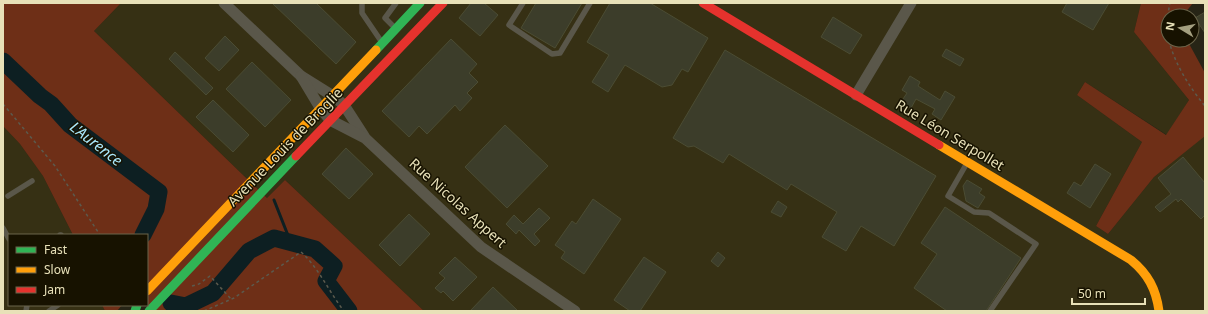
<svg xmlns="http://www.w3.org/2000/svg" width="1208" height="314" viewBox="0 0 1208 314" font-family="'Noto Sans',sans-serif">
  <rect width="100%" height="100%" fill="#272516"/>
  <g fill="#363014">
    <polygon points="121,3 1141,3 1134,32 1189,100 1167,135 1085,82 1077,95 1142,142 1096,226 1108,234 1154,177 1205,135 1205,311 424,311 285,180 267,198 94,31"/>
    <polygon points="3,126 20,144 43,176 73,235 9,235 9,305 102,305 105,311 3,311"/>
  </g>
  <g fill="#6e2f17">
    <polygon points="3,3 121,3 94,31 267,198 285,180 424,311 149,311 147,305 147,235 73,235 43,176 20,144 3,126"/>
    <polygon points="1141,3 1193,3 1185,13 1185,16 1168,16 1168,40 1187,40 1205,73 1205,136 1154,177 1108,234 1096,226 1142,142 1077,95 1085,82 1166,135 1189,100 1134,32"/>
    <polygon points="102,305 122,305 117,311 105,311"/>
  </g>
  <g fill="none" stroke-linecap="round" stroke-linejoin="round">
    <polyline stroke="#0d1f22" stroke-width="3" points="274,200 291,243"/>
    <g stroke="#0d1f22" stroke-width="17">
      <polyline points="3,61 40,96 51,104 70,125 159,192 156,209 143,235"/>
      <polyline points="171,303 186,306 213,293 249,251 274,238 315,249 334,266 326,281 349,311"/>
    </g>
  </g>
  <g fill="#3c3d2a" stroke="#4b4c33">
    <polygon points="272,3 316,3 356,42 336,64"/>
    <polygon points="471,3 484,3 498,15 480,36 459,18"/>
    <polygon points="536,3 582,3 555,48 521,28"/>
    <polygon points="610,3 650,3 708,38 688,72 682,69 672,85 662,87 625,65 608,92 592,82 609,55 587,42"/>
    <polygon points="1067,3 1109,3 1093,30 1062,12"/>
    <polygon points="1205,12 1205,33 1195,18"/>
    <polygon points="833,17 862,35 850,54 821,37"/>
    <polygon points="225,36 239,50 219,71 205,58"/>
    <polygon points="451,39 477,64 469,73 478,82 467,93 472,98 460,111 455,105 427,134 419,126 409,137 382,111"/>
    <polygon points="946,49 964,59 960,66 942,56"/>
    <polygon points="725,50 936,176 894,246 861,226 846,251 822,237 837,212 791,184 787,190 729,154 723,163 694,146 688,147 673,138"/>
    <polygon points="175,52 213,88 206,95 169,59"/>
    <polygon points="252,62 291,100 265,127 226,89"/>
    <polygon points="910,76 920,82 918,86 940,100 945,91 955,97 941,120 932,114 935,109 916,99 911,108 901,102 907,93 902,90"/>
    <polygon points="213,100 249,135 233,152 196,117"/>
    <polygon points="505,125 548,166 507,208 465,167"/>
    <polygon points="346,148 373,174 349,199 322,174"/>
    <polygon points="1183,157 1205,183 1205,215 1201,219 1181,199 1178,202 1176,199 1160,212 1155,207 1171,194 1158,178"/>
    <polygon points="1095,164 1111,174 1090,208 1067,193 1074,182 1081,186"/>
    <polygon points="967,180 982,189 979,193 985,197 978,208 966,201 963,186"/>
    <polygon points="593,199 621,219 584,274 561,258 565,252 555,245 572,221 576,224"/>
    <polygon points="778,201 787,207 781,217 771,212"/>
    <polygon points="945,207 1021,258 986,311 947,311 914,288 937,254 921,243"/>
    <polygon points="539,208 550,218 534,234 540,241 535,246 519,230 516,234 506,224 514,215 523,224"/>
    <polygon points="409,214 430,234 400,266 379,245"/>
    <polygon points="718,252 725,258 718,267 711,261"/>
    <polygon points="455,257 477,277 453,301 443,291 441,293 435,288 445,278 439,273"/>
    <polygon points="644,257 666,272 640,311 630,311 614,300"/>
    <polygon points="493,287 518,311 470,311"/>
  </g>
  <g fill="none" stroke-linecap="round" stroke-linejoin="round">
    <g stroke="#5c5a4d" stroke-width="1.5" stroke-dasharray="3 3" stroke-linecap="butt">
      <polyline points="1168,34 1166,24 1170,3"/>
      <path d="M 1169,40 C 1174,63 1190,88 1205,106"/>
      <polyline points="3,104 55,166 100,235"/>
      <polyline points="192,286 199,284 210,276 231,299"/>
      <path d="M 204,311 L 234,298 L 301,252 C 319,268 329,292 344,311"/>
    </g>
    <g stroke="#5a574a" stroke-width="5.5">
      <polyline points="362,3 362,13 381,41"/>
      <polyline points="523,3 509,25 552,54 560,53 590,3"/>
      <polyline points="395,28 385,18 396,3"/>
      <polyline points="967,163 948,196 974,212 989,213 1036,244 990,311"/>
      <polyline points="8,196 32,181"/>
      <polyline points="3,228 9,239"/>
      <polyline points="60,235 61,235"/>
      <polyline points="26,311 27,305"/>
      <polyline points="49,311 58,305"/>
    </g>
    <g stroke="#5a574a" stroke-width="11">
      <polyline points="224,3 301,76 333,96 344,105 364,136"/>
      <polyline points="301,76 319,106 330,120 365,138 481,247 575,311"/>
      <polyline points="856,95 911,3"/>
    </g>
    <g stroke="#30b455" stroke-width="9">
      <polyline points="376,50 420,3"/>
      <polyline points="135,311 137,305"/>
      <polyline points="149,311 296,156"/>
    </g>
    <g stroke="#ff9f0a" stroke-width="9">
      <path d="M 939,145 L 1131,260 C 1148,274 1156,289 1159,311"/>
      <polyline points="147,291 376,50"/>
    </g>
    <g stroke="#e5322d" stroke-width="9">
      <polyline points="703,3 939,145"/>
      <polyline points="296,156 443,3"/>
    </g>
  </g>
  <g text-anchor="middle" stroke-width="3" stroke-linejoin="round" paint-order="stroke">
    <g font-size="14" fill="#e8e1b8" stroke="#171200">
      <text transform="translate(950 135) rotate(31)" y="5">Rue Léon Serpollet</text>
      <text transform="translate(285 147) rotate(-46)" y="5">Avenue Louis de Broglie</text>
      <text transform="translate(458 203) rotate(42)" y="5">Rue Nicolas Appert</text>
    </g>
    <g font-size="15" font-style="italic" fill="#aae8fb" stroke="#171200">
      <text transform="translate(96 144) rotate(38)" y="5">L'Aurence</text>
    </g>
  </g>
  <rect width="1208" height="314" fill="none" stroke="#e8e1b8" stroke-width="8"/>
  <rect x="8" y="234" width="140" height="72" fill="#171200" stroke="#6b654a"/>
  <rect x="16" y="247" width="20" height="6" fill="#30b455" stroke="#6b654a"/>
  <text x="44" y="254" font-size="12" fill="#e8e1b8">Fast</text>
  <rect x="16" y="267" width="20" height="6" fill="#ff9f0a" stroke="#6b654a"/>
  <text x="44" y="274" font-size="12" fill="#e8e1b8">Slow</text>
  <rect x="16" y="287" width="20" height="6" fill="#e5322d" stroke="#6b654a"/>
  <text x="44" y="294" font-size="12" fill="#e8e1b8">Jam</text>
  <g transform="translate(1180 28) rotate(280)"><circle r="19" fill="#171200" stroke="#6b654a"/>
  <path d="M0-3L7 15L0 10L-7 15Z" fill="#a49f7f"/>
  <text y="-6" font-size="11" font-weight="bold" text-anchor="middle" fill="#e8e1b8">N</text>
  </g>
  <path d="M1072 298v6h73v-6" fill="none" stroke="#e8e1b8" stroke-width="2"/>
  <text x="1078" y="298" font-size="12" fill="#e8e1b8" stroke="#171200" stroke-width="3" paint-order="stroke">50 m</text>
</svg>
